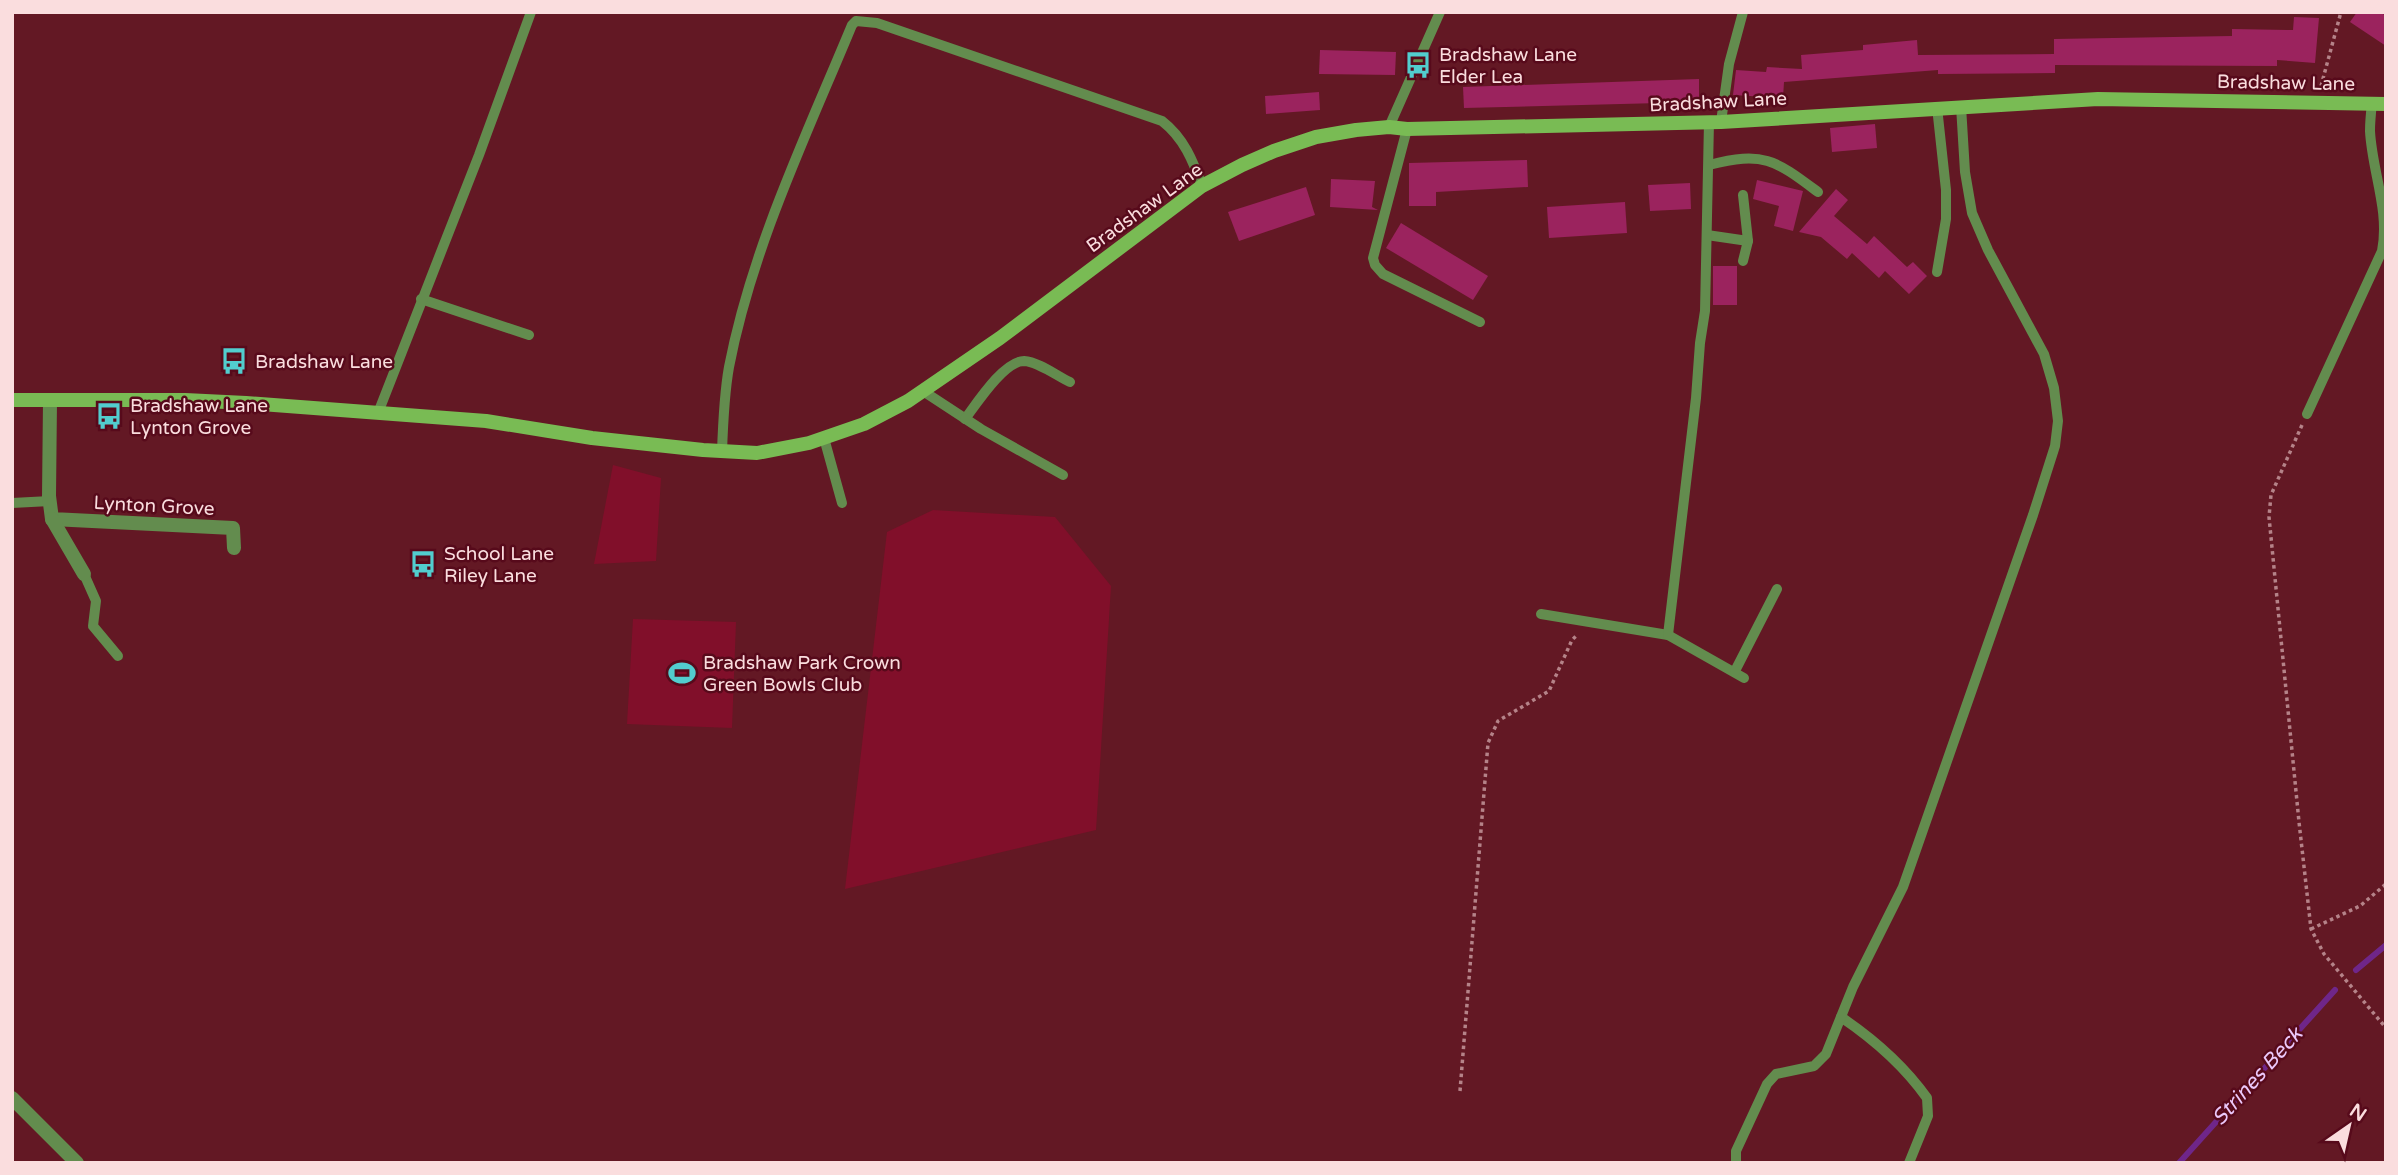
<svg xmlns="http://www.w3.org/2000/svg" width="2398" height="1175" viewBox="0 0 2398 1175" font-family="'Varela Round',sans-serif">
  <rect width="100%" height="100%" fill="#631824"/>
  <g fill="#810f2a">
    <polygon points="613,465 661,478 656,561 594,564"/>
    <polygon points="933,510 1055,517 1111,586 1096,830 845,889 887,532"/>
    <polygon points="633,619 736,622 732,728 627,724"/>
  </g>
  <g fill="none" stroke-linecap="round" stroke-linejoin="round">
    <g stroke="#6f2689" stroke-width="6">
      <polyline points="2356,970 2386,945"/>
      <polyline points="2179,1163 2335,990"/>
    </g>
  </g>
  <g fill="#9b235e">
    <polygon points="2357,12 2380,12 2386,16 2386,46 2350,22"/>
    <polygon points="2294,17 2319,18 2315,63 2277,60 2277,66 2055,65 2055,73 1938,74 1938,70 1784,82 1783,98 1733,95 1736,70 1766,72 1767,67 1802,69 1801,55 1863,50 1863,45 1917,40 1918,55 2054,54 2054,39 2232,36 2232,29 2293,30"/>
    <polygon points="1320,50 1396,52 1395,75 1319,74"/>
    <polygon points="1699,79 1699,102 1464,108 1463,87"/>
    <polygon points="1319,92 1320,110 1266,114 1265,96"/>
    <polygon points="1875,124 1877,148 1832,152 1830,128"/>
    <polygon points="1527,160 1528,187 1436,192 1436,206 1409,206 1409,163"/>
    <polygon points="1331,179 1375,181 1372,207 1378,210 1330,207"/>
    <polygon points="1757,180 1803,191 1793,231 1774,226 1779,206 1753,199"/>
    <polygon points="1690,183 1691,209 1650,211 1648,185"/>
    <polygon points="1306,187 1315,215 1239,241 1228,212"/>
    <polygon points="1836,189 1848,200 1834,216 1867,244 1874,236 1907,267 1913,262 1927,276 1909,294 1885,271 1879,278 1852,253 1847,259 1821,237 1799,232"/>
    <polygon points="1625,202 1627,233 1549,238 1547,207"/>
    <polygon points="1401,223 1488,276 1473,300 1386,248"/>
    <rect x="1713" y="266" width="24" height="39"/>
  </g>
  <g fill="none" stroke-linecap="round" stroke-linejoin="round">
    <g stroke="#b58389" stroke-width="3.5" stroke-dasharray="3.5 3.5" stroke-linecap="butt">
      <polyline points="2321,86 2341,12"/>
      <polyline points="2302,425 2271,495 2269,517 2299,822 2311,929 2324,954 2386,1028"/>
      <polyline points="2311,929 2360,906 2386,884"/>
      <polyline points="1460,1091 1488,743 1498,721 1549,691 1572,640 1577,635"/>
    </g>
    <g stroke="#638c4e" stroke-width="10">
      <polyline points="1721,122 1729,64 1743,12"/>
      <polyline points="1389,127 1440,12"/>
      <polyline points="1407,129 1373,258 1375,265 1383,274 1480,322"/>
      <path d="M 1709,165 C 1764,151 1775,160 1818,192"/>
      <polyline points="1707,235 1748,241"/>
      <polyline points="1743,261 1748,241 1743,195"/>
      <polyline points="1937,272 1946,219 1946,190 1937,107"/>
      <polyline points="421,299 529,335"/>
      <polyline points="923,391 981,429 1063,475"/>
      <polyline points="378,413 479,155 531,12"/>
      <path d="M 2307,414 L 2382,251 C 2390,211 2372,171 2370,131 C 2370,122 2371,112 2372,103"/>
      <path d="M 965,419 C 977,403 1004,361 1024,361 C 1039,362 1057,376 1070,382"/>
      <polyline points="824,438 842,503"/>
      <path d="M 722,452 C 723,423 724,395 729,367 C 752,248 806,136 852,25 L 856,21 L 877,23 L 1162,121 C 1184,138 1193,161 1202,186"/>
      <polyline points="12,503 50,501"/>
      <polyline points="84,574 96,601 93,626 118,656"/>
      <polyline points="1541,614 1668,635 1744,678"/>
      <polyline points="1668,635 1696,398 1700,343 1705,311 1709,122"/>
      <polyline points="1735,671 1777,589"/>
      <path d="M 1841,1017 C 1872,1038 1905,1067 1927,1098 L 1928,1116 L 1909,1163"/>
      <polyline points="1736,1163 1736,1151 1767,1084 1776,1074 1814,1066 1826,1054 1853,987 1903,887 2033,515 2055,446 2058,421 2054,388 2044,354 1988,250 1972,213 1965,172 1961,106"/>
    </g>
    <g stroke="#638c4e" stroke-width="14">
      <polyline points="50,401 49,496 52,519 233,528 234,548"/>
      <polyline points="52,519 84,574"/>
      <polyline points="12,1098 77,1163"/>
    </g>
    <polyline stroke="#79bb54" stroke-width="14" points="12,400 185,400 246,403 486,421 592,438 703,450 757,453 809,443 864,424 908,401 1000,338 1202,186 1242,165 1274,151 1316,137 1356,130 1389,127 1407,129 1721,122 2098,99 2386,104"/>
  </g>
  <defs>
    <symbol id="bus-bare" viewBox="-9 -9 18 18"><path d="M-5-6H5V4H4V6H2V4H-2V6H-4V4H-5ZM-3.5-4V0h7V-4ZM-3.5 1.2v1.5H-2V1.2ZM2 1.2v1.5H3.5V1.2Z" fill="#52cdce" stroke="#570a1b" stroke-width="2.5" paint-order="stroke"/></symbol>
    <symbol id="stadium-bare" viewBox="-9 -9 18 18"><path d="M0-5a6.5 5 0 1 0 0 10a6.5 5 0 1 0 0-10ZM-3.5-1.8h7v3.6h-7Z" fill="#52cdce" stroke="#570a1b" stroke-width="2.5" paint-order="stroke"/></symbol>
  </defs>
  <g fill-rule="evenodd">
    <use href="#bus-bare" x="1399" y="46" width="38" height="38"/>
    <use href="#bus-bare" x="215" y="342" width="38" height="38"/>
    <use href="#bus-bare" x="90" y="397" width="38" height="38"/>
    <use href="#bus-bare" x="404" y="545" width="38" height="38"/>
    <use href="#stadium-bare" x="663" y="654" width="38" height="38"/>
  </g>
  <g text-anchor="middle" stroke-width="5" stroke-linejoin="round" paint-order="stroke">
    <g font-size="19" fill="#faddde" stroke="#570a1b" text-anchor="start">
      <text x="1439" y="61">Bradshaw Lane<tspan x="1439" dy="22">Elder Lea</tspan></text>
      <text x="255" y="368">Bradshaw Lane</text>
      <text x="130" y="412">Bradshaw Lane<tspan x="130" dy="22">Lynton Grove</tspan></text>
      <text x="444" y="560">School Lane<tspan x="444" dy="22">Riley Lane</tspan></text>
      <text x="703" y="669">Bradshaw Park Crown<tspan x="703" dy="22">Green Bowls Club</tspan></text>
    </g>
    <g font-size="19" fill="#faddde" stroke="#570a1b">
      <text transform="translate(2286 82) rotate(1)" y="7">Bradshaw Lane</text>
      <text transform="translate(1718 101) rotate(-3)" y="7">Bradshaw Lane</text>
      <text transform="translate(1144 207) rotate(-36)" y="7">Bradshaw Lane</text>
      <text transform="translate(154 505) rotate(3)" y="7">Lynton Grove</text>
    </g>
    <g font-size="21" font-style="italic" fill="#ebc8fa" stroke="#570a1b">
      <text transform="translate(2257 1076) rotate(-48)" y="7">Strines Beck</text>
    </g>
  </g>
  <rect width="2398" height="1175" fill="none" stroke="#faddde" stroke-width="28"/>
  <g transform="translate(2349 1126) rotate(34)" stroke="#570a1b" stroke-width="5" paint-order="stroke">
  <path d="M0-5L12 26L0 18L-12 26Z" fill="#faddde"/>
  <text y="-10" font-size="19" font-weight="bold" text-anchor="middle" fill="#faddde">N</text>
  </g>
</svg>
